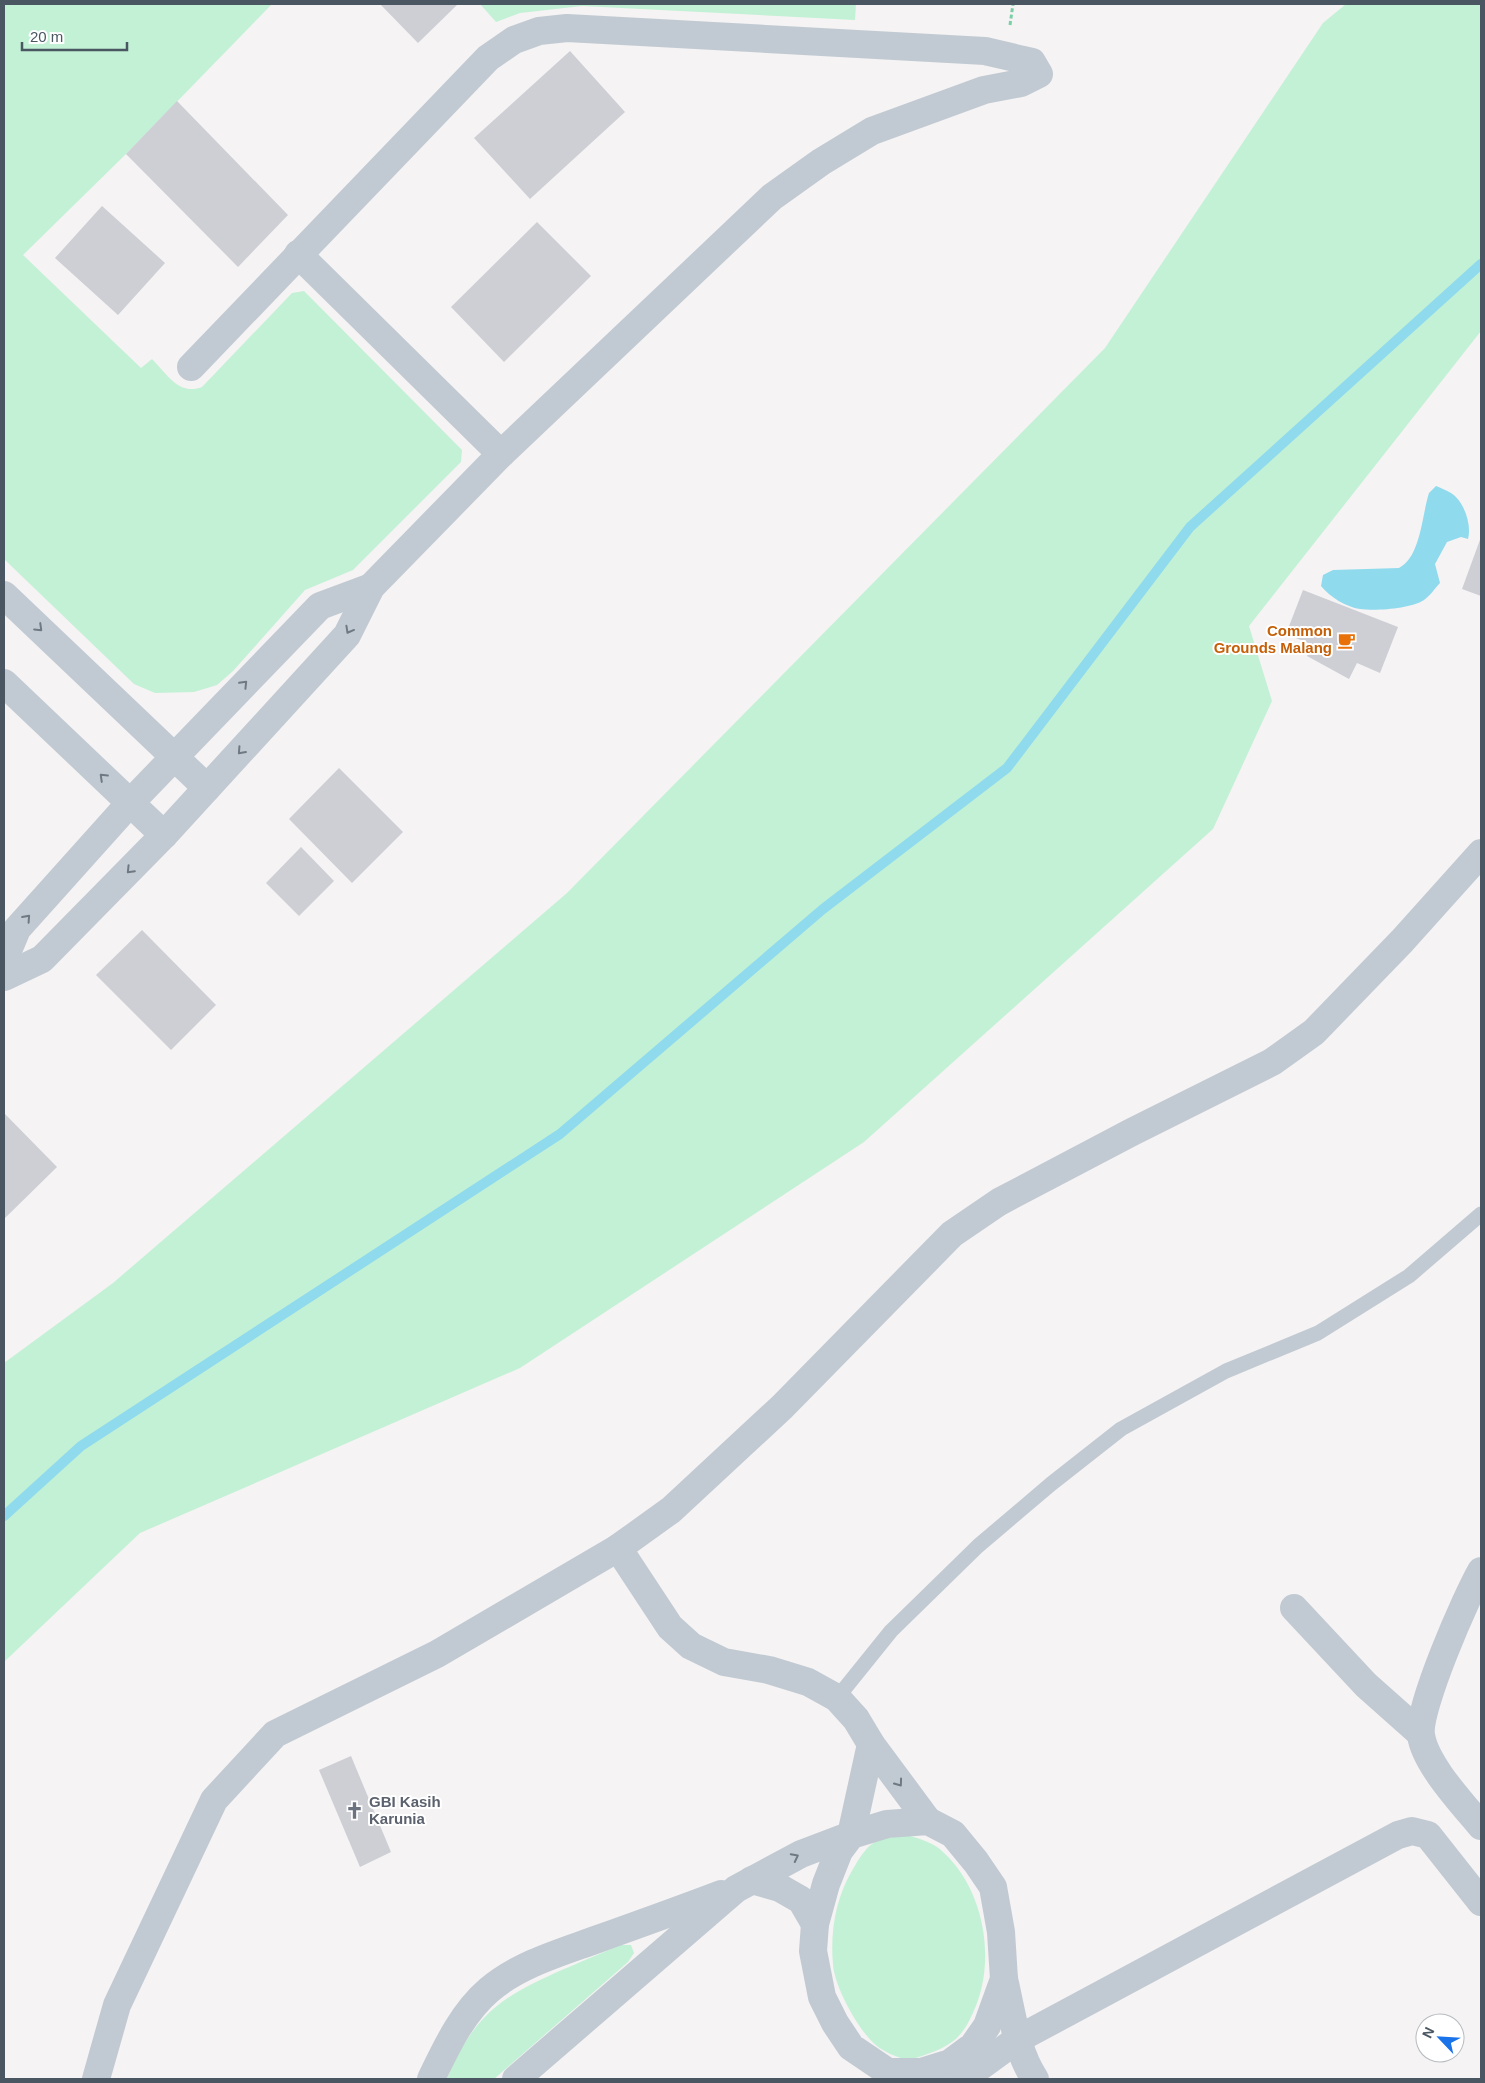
<svg xmlns="http://www.w3.org/2000/svg" width="1485" height="2083" viewBox="0 0 1485 2083" font-family="Helvetica,sans-serif">
  <rect width="100%" height="100%" fill="#f5f3f3"/>
  <g fill="#c3f1d5">
    <path d="M 4,4 L 272,4 L 126,154 L 23,255 L 141,368 L 152,359 C 167,374 179,396 202,387 L 292,293 L 304,291 L 462,450 L 461,462 L 353,570 L 305,590 L 233,671 L 217,685 L 194,692 L 155,693 L 134,684 L 4,559 Z"/>
    <polygon points="480,4 856,4 855,20 582,6 520,13 496,22"/>
    <polygon points="1346,4 1481,4 1481,331 1249,626 1272,701 1213,829 864,1142 520,1368 140,1533 4,1662 4,1363 113,1283 567,893 1105,348 1323,23"/>
    <path d="M 907,1835 C 920,1839 935,1843 944,1853 C 983,1889 995,1955 977,2003 C 966,2031 958,2043 930,2053 C 923,2056 912,2060 904,2059 C 896,2057 883,2051 877,2046 C 859,2032 834,1986 833,1964 C 830,1931 836,1897 853,1869 C 859,1859 866,1846 877,1841 C 886,1837 898,1837 907,1835 Z"/>
    <path d="M 620,1945 L 631,1945 L 634,1953 L 628,1962 L 494,2079 L 447,2079 C 458,2050 476,2021 502,2002 C 534,1979 583,1962 620,1945 Z"/>
  </g>
  <path fill="#90daee" d="M 1436,486 C 1441,488 1446,490 1451,493 C 1464,501 1472,525 1468,539 L 1461,537 L 1447,542 L 1435,564 L 1440,583 C 1435,588 1430,596 1424,600 C 1410,609 1376,611 1360,609 C 1346,607 1330,597 1321,586 L 1323,575 L 1333,570 L 1399,568 C 1421,557 1422,514 1429,493 Z"/>
  <g fill="none" stroke-linecap="round" stroke-linejoin="round">
    <polyline stroke="#90daee" stroke-width="10" points="4,1516 81,1446 560,1134 823,909 1007,768 1190,527 1481,264"/>
  </g>
  <g fill="#cdcfd5">
    <polygon points="380,4 458,4 418,43"/>
    <polygon points="570,51 625,112 530,199 474,138"/>
    <polygon points="177,101 288,215 238,267 126,154"/>
    <polygon points="102,206 165,263 118,315 55,258"/>
    <polygon points="537,222 591,276 504,362 451,307"/>
    <polygon points="1481,537 1481,596 1462,589"/>
    <polygon points="1303,590 1398,627 1380,673 1357,663 1349,679 1307,656 1313,645 1286,634"/>
    <polygon points="339,768 403,832 352,883 289,819"/>
    <polygon points="301,847 334,881 299,916 266,883"/>
    <polygon points="142,930 216,1005 171,1050 96,975"/>
    <polygon points="4,1113 57,1167 5,1218 4,1216"/>
    <polygon points="351,1756 391,1852 360,1867 319,1770"/>
  </g>
  <g fill="none" stroke-linecap="round" stroke-linejoin="round">
    <polyline stroke="#7ad0a6" stroke-width="3" stroke-dasharray="4 2.5" stroke-linecap="butt" points="1010,25 1013,4"/>
    <polyline stroke="#c1cad2" stroke-width="15" points="837,1698 891,1631 978,1546 1051,1484 1121,1429 1226,1371 1318,1333 1409,1276 1481,1214"/>
    <g stroke="#c1cad2" stroke-width="28">
      <polyline points="298,254 501,454"/>
      <polyline points="4,595 207,788"/>
      <polyline points="4,683 164,835"/>
      <polyline points="4,960 17,929 130,803 320,606 371,587"/>
      <polyline points="4,977 42,959 164,835 347,635 371,587 501,454 772,197 821,162 872,131 984,90 1021,83 1039,74 1032,62 985,51 567,28 539,31 514,40 488,58 191,367"/>
      <polyline points="618,1548 670,1627 691,1646 724,1662 769,1670 808,1682 837,1698 856,1719 871,1744 928,1821"/>
      <path d="M 1481,1571 C 1467,1595 1417,1709 1421,1735 C 1425,1764 1462,1803 1481,1826"/>
      <polyline points="1294,1608 1366,1685 1420,1733"/>
      <polygon points="928,1821 953,1834 976,1862 993,1887 1001,1932 1004,1979 987,2026 973,2046 950,2063 921,2072 888,2072 851,2047 835,2023 822,1997 813,1951 815,1924 826,1884 839,1851 851,1835 887,1824"/>
      <polyline points="752,1880 780,1888 801,1900 815,1924"/>
      <path d="M 1004,1979 C 1012,2012 1016,2051 1035,2079"/>
      <polyline points="96,2079 117,2005 214,1800 275,1734 437,1654 618,1548 671,1510 782,1407 952,1234 999,1202 1132,1132 1272,1062 1314,1032 1402,941 1481,853"/>
      <path d="M 431,2079 C 446,2048 462,2013 489,1990 C 518,1965 559,1953 595,1940 C 637,1925 679,1910 721,1894"/>
      <polyline points="516,2079 736,1889 801,1854 851,1835 871,1744"/>
      <polyline points="963,2079 1018,2039 1398,1835 1412,1831 1428,1835 1481,1902"/>
    </g>
  </g>
  <defs><path id="oneway-chevron" d="M-2-3.5L2.5 0L-2 3.5" fill="none" stroke-width="1.6" stroke-linecap="round" stroke-linejoin="round" transform="scale(1.25)"/></defs>
  <g stroke="#6e7983">
    <use href="#oneway-chevron" transform="translate(39 628) rotate(44)"/>
    <use href="#oneway-chevron" transform="translate(349 630) rotate(119)"/>
    <use href="#oneway-chevron" transform="translate(244 684) rotate(-46)"/>
    <use href="#oneway-chevron" transform="translate(241 751) rotate(132)"/>
    <use href="#oneway-chevron" transform="translate(103 777) rotate(-136)"/>
    <use href="#oneway-chevron" transform="translate(130 870) rotate(134)"/>
    <use href="#oneway-chevron" transform="translate(27 918) rotate(-48)"/>
    <use href="#oneway-chevron" transform="translate(899 1783) rotate(54)"/>
    <use href="#oneway-chevron" transform="translate(795 1857) rotate(-27)"/>
  </g>
  <defs>
    <symbol id="cafe-bare" viewBox="-9 -9 18 18"><path d="M-5.5-4.5H6V0H3Q3 3.5 0 3.5H-2.5Q-5.5 3.5-5.5 0ZM3-3.2v2h1.7v-2ZM-6 4.5H4V6H-6Z" fill="#e8710a" stroke="#fff" stroke-width="2.5" paint-order="stroke"/></symbol>
    <symbol id="church-bare" viewBox="-9 -9 18 18"><path d="M-1.2-6h2.4v3.5h3.3v2.4h-3.3V6h-2.4V-.1h-3.3v-2.4h3.3Z" fill="#6b7280" stroke="#fff" stroke-width="2.5" paint-order="stroke"/></symbol>
  </defs>
  <g fill-rule="evenodd">
    <use href="#cafe-bare" x="1334" y="628" width="25" height="25"/>
    <use href="#church-bare" x="342" y="1798" width="25" height="25"/>
  </g>
  <g text-anchor="middle" stroke-width="4" stroke-linejoin="round" paint-order="stroke">
    <g font-size="15" font-weight="bold" fill="#c56008" stroke="#fff" text-anchor="end">
      <text x="1332" y="636">Common<tspan x="1332" dy="17">Grounds Malang</tspan></text>
    </g>
    <g font-size="15" font-weight="bold" fill="#5b616d" stroke="#fff" text-anchor="start">
      <text x="369" y="1807">GBI Kasih<tspan x="369" dy="17">Karunia</tspan></text>
    </g>
  </g>
  <rect width="1485" height="2083" fill="none" stroke="#4a5661" stroke-width="10"/>
  <g transform="translate(1440 2038) rotate(295)"><circle r="24" fill="#ffffff" stroke="#b7bbc0"/>
  <path d="M0-4L9 19L0 12L-9 19Z" fill="#1a73e8"/>
  <text y="-8" font-size="14" font-weight="bold" text-anchor="middle" fill="#4a5661">N</text>
  </g>
  <path d="M22 42v8h105v-8" fill="none" stroke="#4a5661" stroke-width="2.5"/>
  <text x="30" y="42" font-size="15" fill="#4a5661" stroke="#ffffff" stroke-width="4" paint-order="stroke">20 m</text>
</svg>
